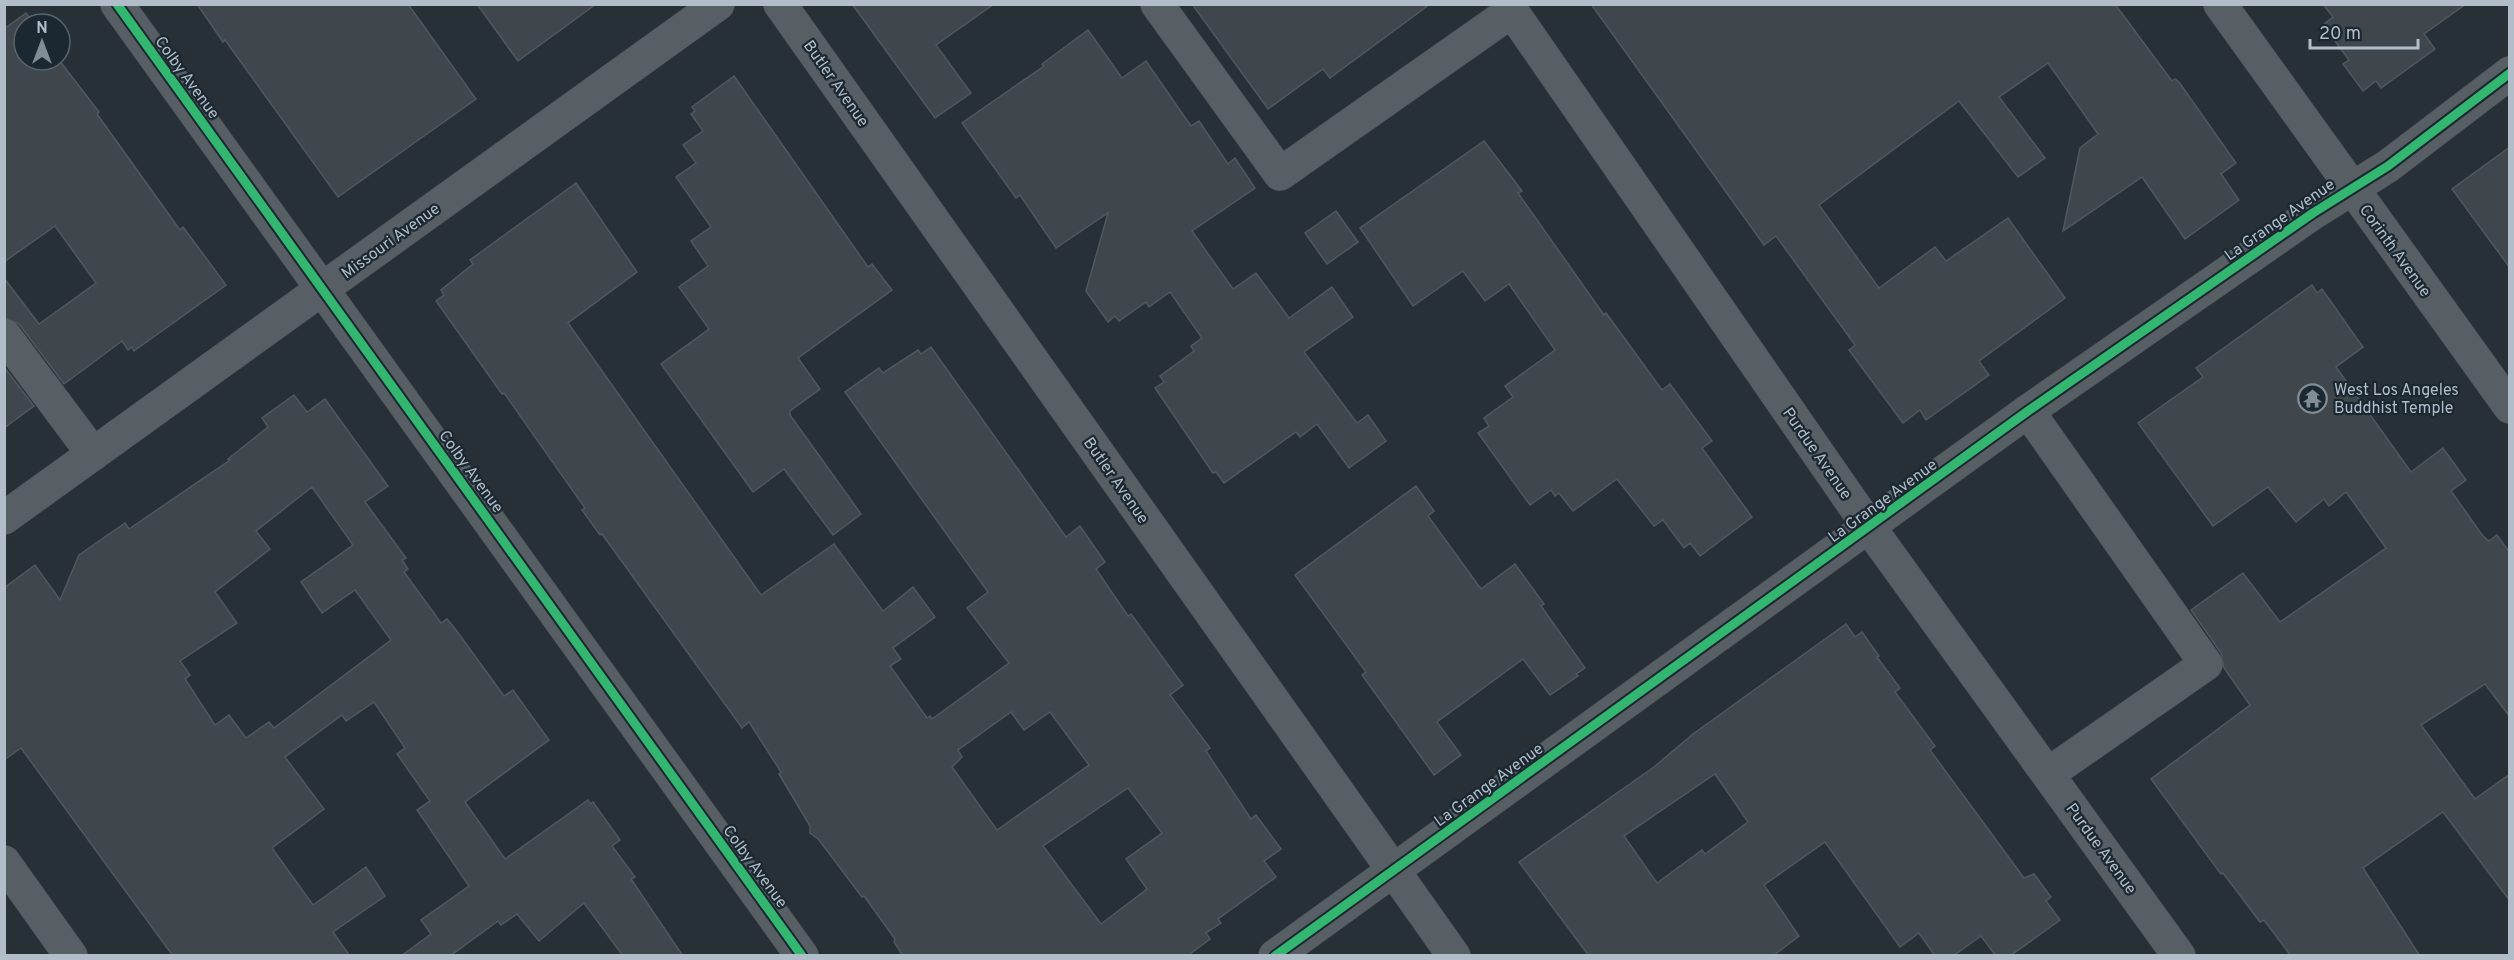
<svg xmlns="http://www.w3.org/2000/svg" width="2514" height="960" viewBox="0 0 2514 960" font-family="Overpass,sans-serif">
  <rect width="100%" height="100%" fill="#273036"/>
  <g fill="#3f474c" stroke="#4f585e" stroke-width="1.5" fill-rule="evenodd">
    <polygon points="197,4 408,4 476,99 338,197 225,40 223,42"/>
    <polygon points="477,4 596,4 518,61"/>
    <polygon points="852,4 994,4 936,45 971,93 935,118"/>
    <polygon points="1192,4 1430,4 1330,78 1323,69 1268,109"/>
    <polygon points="1591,4 2115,4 2172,81 2175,79 2179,82 2236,163 2221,174 2239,200 2185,239 2142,177 2063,231 2080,148 2098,134 2048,63 1999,97 2045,158 2018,177 1959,101 1819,205 1879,288 1935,247 1946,261 2008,218 2065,298 1979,361 1989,375 1926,420 1920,410 1903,423 1849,350 1855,345 1776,236 1764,245"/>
    <polygon points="2323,4 2466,4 2424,34 2435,49 2381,88 2376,81 2363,91 2343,64 2349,60 2323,25 2333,17"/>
    <polygon points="26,13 34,24 24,24 24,60 59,60 99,112 97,114 180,230 183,227 226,285 134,351 132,347 128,350 122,341 64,384 19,324 4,317 4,278 39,324 96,283 55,226 4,262 4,29"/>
    <polygon points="1088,30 1122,78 1146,61 1191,126 1199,121 1228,164 1235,158 1255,188 1192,231 1233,289 1256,273 1289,318 1332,287 1353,317 1304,352 1357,423 1368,415 1386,441 1349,468 1317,424 1300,437 1296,432 1224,483 1216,472 1213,473 1155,388 1164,382 1160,376 1194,351 1191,346 1202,338 1170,292 1149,307 1146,302 1119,321 1115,316 1108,322 1086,291 1108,213 1056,248 1020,195 1016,198 962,123 1044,66 1042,64"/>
    <polygon points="734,76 868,267 872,264 892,290 798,358 820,389 790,411 790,415 861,514 833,535 784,469 753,492 661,364 709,329 679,287 708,266 691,241 711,227 676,177 696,163 683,145 703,131 691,114 695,111 692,107"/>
    <polygon points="1484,141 1522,191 1518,193 1604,315 1606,313 1662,390 1670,384 1712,441 1702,448 1752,517 1700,556 1690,543 1684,548 1663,520 1654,526 1617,479 1573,511 1559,493 1555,496 1551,490 1530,505 1478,433 1489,426 1484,418 1513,397 1505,386 1555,350 1509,284 1485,301 1463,271 1413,306 1360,228"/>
    <polygon points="2510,147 2510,268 2452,189"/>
    <path d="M 576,183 L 637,272 L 568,323 L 761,595 L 834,544 L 883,611 L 913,587 L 935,617 L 893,648 L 901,659 L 890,666 L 927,718 L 930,716 L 932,719 L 1009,663 L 967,608 L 988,592 L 845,392 L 879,368 L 883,373 L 918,350 L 921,354 L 931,347 L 1066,537 L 1080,526 L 1105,562 L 1096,569 L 1128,616 L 1131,614 L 1183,685 L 1170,695 L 1210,748 L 1206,751 L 1251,819 L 1256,815 L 1281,849 L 1264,861 L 1276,877 L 1218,919 L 1221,923 L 1206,933 L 1210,939 L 1187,956 L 903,956 L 894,942 L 895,939 L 864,896 L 862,897 L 819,840 L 810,833 L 810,826 L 779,774 L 781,772 L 749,722 L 742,728 L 602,534 L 600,535 L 582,510 L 585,508 L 504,393 L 502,394 L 436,301 L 444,295 L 441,290 L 473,264 L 470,260 ZM 1011,712 L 1024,730 L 1050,712 L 1089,765 L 997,830 L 952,767 L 962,757 L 958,750 ZM 1128,788 L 1162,833 L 1126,859 L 1147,889 L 1101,924 L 1043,846 Z"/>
    <polygon points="1336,211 1358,242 1327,264 1305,233"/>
    <polygon points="2312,285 2317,293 2322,289 2363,347 2336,367 2411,472 2443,448 2466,480 2451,491 2483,536 2489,541 2497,535 2510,553 2510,717 2485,684 2421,725 2475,799 2510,774 2510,901 2443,812 2363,868 2420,956 2291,956 2264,920 2260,922 2223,873 2221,874 2151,779 2250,705 2224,668 2221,653 2191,610 2243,573 2280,622 2386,548 2346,492 2329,506 2324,499 2296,522 2268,487 2213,526 2138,423 2203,377 2196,368"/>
    <polygon points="4,367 34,406 4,428"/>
    <path d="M 294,395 L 307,412 L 325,399 L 388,486 L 365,502 L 406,558 L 402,560 L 408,569 L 404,572 L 441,623 L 447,619 L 456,630 L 504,696 L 513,690 L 549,740 L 465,802 L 505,859 L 588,800 L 591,804 L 593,802 L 620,840 L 612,846 L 635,877 L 631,879 L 683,956 L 623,956 L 584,903 L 539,941 L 517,914 L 501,925 L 498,921 L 450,956 L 401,956 L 431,934 L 421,920 L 469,886 L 417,810 L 430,801 L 397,754 L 405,748 L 374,702 L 346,721 L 342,715 L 285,757 L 324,809 L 272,848 L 313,905 L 366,867 L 385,896 L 333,932 L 350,956 L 173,956 L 21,748 L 4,760 L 4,588 L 35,565 L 60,600 L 79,555 L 125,523 L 129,529 L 230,460 L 228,459 L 268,427 L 262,418 ZM 312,487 L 353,545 L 301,582 L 322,613 L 355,590 L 391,640 L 274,728 L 269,722 L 246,738 L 229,715 L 215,725 L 185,679 L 190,675 L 180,661 L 237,623 L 215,592 L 270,549 L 256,531 Z"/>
    <polygon points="1416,486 1434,511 1428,516 1481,589 1515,564 1544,604 1541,606 1585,668 1576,674 1578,676 1550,695 1523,659 1437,722 1461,755 1434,775 1362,675 1366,672 1295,575"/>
    <path d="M 1846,624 L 1855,637 L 1862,632 L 1879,656 L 1877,657 L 1900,688 L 1895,692 L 1935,746 L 1930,750 L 2024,878 L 2034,874 L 2051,897 L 2046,901 L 2060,920 L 2010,956 L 1996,956 L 1981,936 L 1953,956 L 1935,956 L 1919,933 L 1900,947 L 1825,842 L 1764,885 L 1799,936 L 1773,956 L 1589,956 L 1519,862 L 1654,767 L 1693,734 ZM 1715,774 L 1748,822 L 1705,854 L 1702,850 L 1657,883 L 1624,836 Z"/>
  </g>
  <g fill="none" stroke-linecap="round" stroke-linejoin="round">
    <defs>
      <g id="minor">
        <polyline points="117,4 802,956"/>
        <polyline points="780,4 1454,956"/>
        <polyline points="1157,4 1280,174 1512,11"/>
        <polyline points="1507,4 1869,527 2179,956"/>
        <polyline points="2220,4 2510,407"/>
        <polyline points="4,335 93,454"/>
        <polyline points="2028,411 2206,664 2048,774"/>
        <polyline points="4,518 718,4"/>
        <polyline points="4,862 71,956"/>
        <polyline points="1275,956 2028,411 2313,213 2388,166 2510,73"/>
      </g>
    </defs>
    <use href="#minor" stroke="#464c51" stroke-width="34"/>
    <use href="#minor" stroke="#575e64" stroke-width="33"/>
    <defs>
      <g id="cycleway">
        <polyline points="117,4 802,956"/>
        <polyline points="1275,956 2028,411 2313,213 2388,166 2510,73"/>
      </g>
    </defs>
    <use href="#cycleway" stroke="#1b2731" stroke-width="13"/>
    <use href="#cycleway" stroke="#33b770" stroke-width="9"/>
  </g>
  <defs>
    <symbol id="temple-ring" viewBox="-11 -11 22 22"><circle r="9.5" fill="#1b2731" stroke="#818c95" stroke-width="1.5"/><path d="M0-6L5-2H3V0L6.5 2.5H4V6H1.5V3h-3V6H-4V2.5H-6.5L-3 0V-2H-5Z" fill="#818c95"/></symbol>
  </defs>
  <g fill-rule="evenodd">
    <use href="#temple-ring" x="2296" y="382" width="33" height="33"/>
  </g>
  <g text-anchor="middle" stroke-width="4.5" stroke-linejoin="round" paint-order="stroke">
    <g font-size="16" fill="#b1bdc8" stroke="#1b2731">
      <text transform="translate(188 77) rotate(54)" y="6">Colby Avenue</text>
      <text transform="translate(837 83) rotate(55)" y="6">Butler Avenue</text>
      <text transform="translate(2279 219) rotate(-35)" y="6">La Grange Avenue</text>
      <text transform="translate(390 240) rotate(-36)" y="6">Missouri Avenue</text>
      <text transform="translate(2396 250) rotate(54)" y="6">Corinth Avenue</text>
      <text transform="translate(1818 453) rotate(55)" y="6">Purdue Avenue</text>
      <text transform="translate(472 471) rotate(54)" y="6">Colby Avenue</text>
      <text transform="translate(1117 480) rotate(55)" y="6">Butler Avenue</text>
      <text transform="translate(1882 500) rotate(-36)" y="6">La Grange Avenue</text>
      <text transform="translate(1488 784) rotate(-36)" y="6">La Grange Avenue</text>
      <text transform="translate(2102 848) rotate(54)" y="6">Purdue Avenue</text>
      <text transform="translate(756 866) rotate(54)" y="6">Colby Avenue</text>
    </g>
    <g font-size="16" fill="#b1bdc8" stroke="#1b2731" text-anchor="start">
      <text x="2334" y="395">West Los Angeles<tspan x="2334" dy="18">Buddhist Temple</tspan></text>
    </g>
  </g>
  <rect width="2514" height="960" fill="none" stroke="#b1bdc8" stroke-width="12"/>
  <g transform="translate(42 42)"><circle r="28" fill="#1b2731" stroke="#57636d" stroke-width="1.5"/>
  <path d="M0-4.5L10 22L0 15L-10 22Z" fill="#818c95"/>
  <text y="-9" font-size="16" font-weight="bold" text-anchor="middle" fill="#b1bdc8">N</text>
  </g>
  <path d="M2310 39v9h108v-9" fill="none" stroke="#b1bdc8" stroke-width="3"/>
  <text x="2319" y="39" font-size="18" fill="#b1bdc8" stroke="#1b2731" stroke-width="4.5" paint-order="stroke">20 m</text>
</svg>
